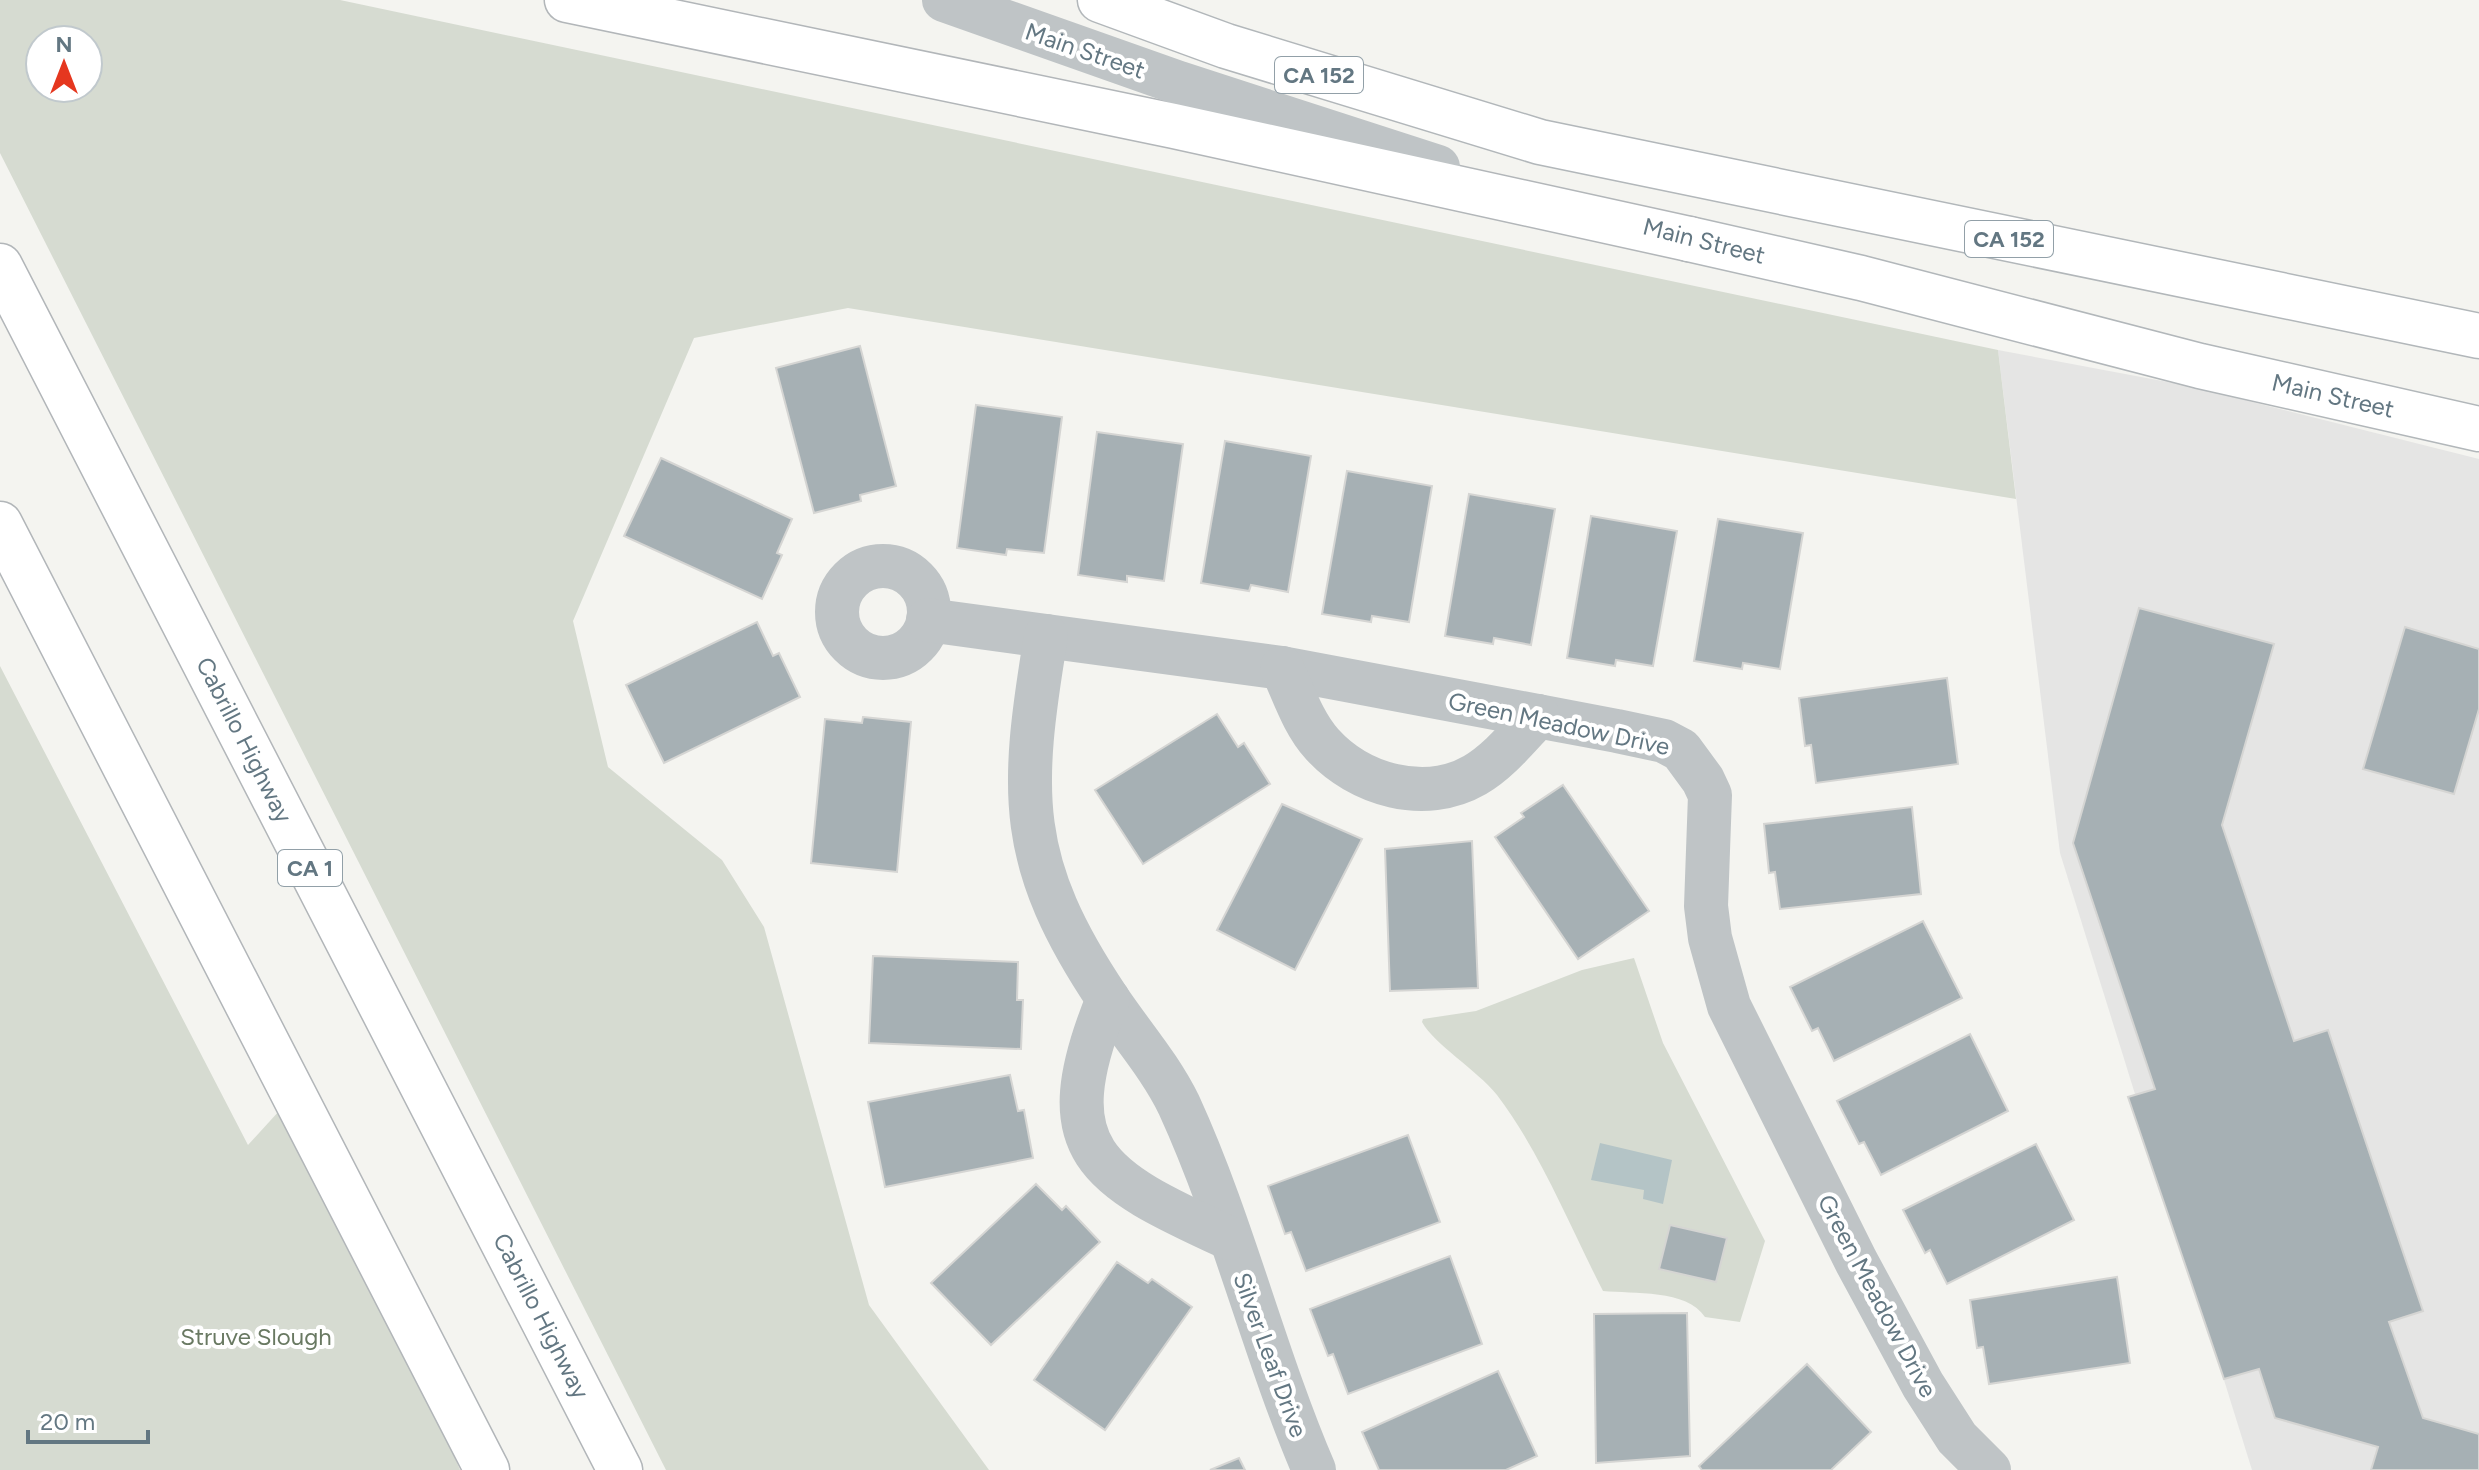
<svg xmlns="http://www.w3.org/2000/svg" width="2479" height="1470" viewBox="0 0 2479 1470" font-family="Figtree,sans-serif">
  <rect width="100%" height="100%" fill="#f4f4f0"/>
  <polygon fill="#e5e5e4" points="1998,350 2189,386 2479,459 2479,1470 2252,1470 2060,853"/>
  <g fill="#d6dbd1" fill-rule="evenodd">
    <path d="M 0,0 L 340,0 L 1998,350 L 2016,499 L 848,308 L 694,338 L 573,621 L 608,767 L 722,860 L 764,927 L 869,1305 L 989,1470 L 666,1470 L 0,153 ZM 40,40 L 88,40 L 88,88 L 40,88 Z"/>
    <polygon points="0,666 248,1145 290,1099 404,1336 460,1470 0,1470"/>
    <path d="M 1634,958 L 1663,1043 L 1765,1241 L 1740,1322 L 1705,1317 C 1687,1289 1633,1294 1603,1291 C 1570,1227 1541,1153 1497,1095 C 1477,1070 1434,1044 1422,1022 L 1423,1019 L 1476,1011 L 1582,970 Z"/>
  </g>
  <polygon fill="#b4c4c6" points="1600,1143 1672,1160 1663,1204 1643,1199 1644,1190 1591,1180"/>
  <g fill="#a6b0b4" stroke="#d5d5d3" stroke-width="2">
    <polygon points="860,346 896,486 860,495 861,501 814,513 776,368"/>
    <polygon points="976,405 1062,417 1044,553 1007,549 1006,555 957,548"/>
    <polygon points="1097,432 1183,444 1164,581 1127,576 1127,582 1078,575"/>
    <polygon points="1225,441 1311,456 1288,592 1251,585 1249,591 1201,583"/>
    <polygon points="661,458 792,519 777,553 782,555 762,599 624,536"/>
    <polygon points="1347,471 1432,486 1409,622 1372,616 1371,622 1322,614"/>
    <polygon points="1469,494 1555,509 1531,645 1494,638 1493,644 1445,636"/>
    <polygon points="1591,516 1677,531 1653,666 1616,660 1615,666 1567,658"/>
    <polygon points="1718,519 1803,533 1780,669 1743,663 1742,669 1694,661"/>
    <polygon points="2139,608 2274,644 2222,825 2294,1041 2328,1030 2385,1199 2423,1311 2389,1322 2423,1418 2479,1434 2479,1470 2371,1470 2378,1447 2275,1418 2259,1369 2224,1379 2128,1097 2155,1089 2073,843"/>
    <polygon points="757,622 773,656 779,653 800,697 664,763 626,685"/>
    <polygon points="2405,627 2479,649 2479,709 2454,794 2363,769"/>
    <polygon points="1947,678 1958,764 1816,783 1811,745 1805,746 1799,698"/>
    <polygon points="1217,714 1238,747 1244,743 1270,784 1143,864 1095,790"/>
    <polygon points="863,717 911,722 897,872 811,863 825,719 862,723"/>
    <polygon points="1563,785 1649,911 1578,959 1495,837 1524,817 1521,813"/>
    <polygon points="1282,804 1362,839 1295,970 1217,930"/>
    <polygon points="1912,807 1921,894 1780,909 1775,872 1769,873 1764,824"/>
    <polygon points="1472,841 1478,988 1390,991 1385,849"/>
    <polygon points="1923,921 1962,998 1834,1061 1818,1028 1812,1031 1790,987"/>
    <polygon points="873,956 1018,962 1017,1000 1023,1000 1021,1049 869,1043"/>
    <polygon points="1970,1034 2008,1111 1881,1175 1864,1142 1859,1144 1837,1101"/>
    <polygon points="1010,1075 1018,1111 1024,1110 1033,1158 885,1187 868,1102"/>
    <polygon points="1408,1135 1440,1222 1306,1271 1291,1232 1285,1234 1268,1186"/>
    <polygon points="2036,1144 2074,1220 1947,1284 1930,1250 1925,1253 1903,1210"/>
    <polygon points="1036,1184 1062,1210 1066,1206 1100,1242 991,1345 931,1283"/>
    <polygon points="1670,1225 1727,1238 1716,1282 1659,1269"/>
    <polygon points="1450,1256 1482,1344 1348,1394 1333,1354 1328,1356 1310,1309"/>
    <polygon points="1117,1262 1148,1283 1152,1279 1192,1307 1105,1430 1034,1380"/>
    <polygon points="2117,1277 2130,1363 1989,1384 1983,1347 1977,1348 1970,1300"/>
    <polygon points="1687,1313 1690,1456 1596,1463 1594,1314"/>
    <polygon points="1807,1364 1871,1432 1831,1470 1702,1470 1699,1466"/>
    <polygon points="1498,1371 1537,1456 1506,1470 1379,1470 1362,1432"/>
    <polygon points="1239,1458 1245,1470 1210,1470"/>
  </g>
  <g fill="none" stroke-linecap="round" stroke-linejoin="round">
    <defs>
      <g id="major">
        <polyline points="1100,0 1226,46 1540,142 2479,336"/>
        <polyline points="1689,239 1861,278 2200,366 2479,429"/>
      </g>
      <g id="highway">
        <polyline points="567,0 1174,126 1689,239"/>
        <polyline points="0,266 620,1470"/>
        <polyline points="0,524 487,1470"/>
      </g>
    </defs>
    <use href="#major" stroke="#b2b7ba" stroke-width="47"/>
    <use href="#highway" stroke="#b2b6b9" stroke-width="47"/>
    <g stroke="#bfc4c6" stroke-width="44">
      <polyline points="944,0 1179,83 1438,167"/>
      <circle cx="883" cy="612" r="46"/>
      <polyline points="928,620 1282,668 1617,731 1664,741 1681,750 1703,780 1710,795 1706,906 1710,938 1729,1006 1856,1261 1923,1385 1957,1438 1989,1470"/>
      <path d="M 1046,636 C 1020,793 1016,862 1108,999 C 1132,1035 1160,1066 1179,1105 C 1233,1223 1263,1351 1314,1470"/>
      <path d="M 1282,668 C 1294,694 1303,723 1322,744 C 1359,785 1425,804 1475,775 C 1499,761 1518,737 1538,716"/>
      <path d="M 1108,999 C 1046,1151 1096,1177 1229,1238"/>
    </g>
    <use href="#major" stroke="#fff" stroke-width="44"/>
    <use href="#highway" stroke="#fff" stroke-width="44"/>
  </g>
  <g text-anchor="middle" stroke-width="8" stroke-linejoin="round" paint-order="stroke">
    <g fill="#fff" stroke="#92a0a8" stroke-width="2">
      <rect x="1275" y="57" width="88" height="36" rx="6"/>
      <rect x="1965" y="221" width="88" height="36" rx="6"/>
      <rect x="278" y="850" width="64" height="36" rx="6"/>
    </g>
    <g font-size="22" font-weight="bold" fill="#637782">
      <text x="1319" y="83">CA 152</text>
      <text x="2009" y="247">CA 152</text>
      <text x="310" y="876">CA 1</text>
    </g>
    <g font-size="24" fill="#637782" stroke="#fff">
      <text transform="translate(1085 51) rotate(19)" y="8">Main Street</text>
      <text transform="translate(1704 241) rotate(14)" y="8">Main Street</text>
      <text transform="translate(2333 396) rotate(13)" y="8">Main Street</text>
      <text transform="translate(1559 724) rotate(12)" y="8">Green Meadow Drive</text>
      <text transform="translate(244 740) rotate(63)" y="8">Cabrillo Highway</text>
      <text transform="translate(1877 1296) rotate(62)" y="8">Green Meadow Drive</text>
      <text transform="translate(541 1316) rotate(63)" y="8">Cabrillo Highway</text>
      <text transform="translate(1270 1355) rotate(70)" y="8">Silver Leaf Drive</text>
    </g>
    <g font-size="24" fill="#697962" stroke="#fff">
      <text x="256" y="1345">Struve Slough</text>
    </g>
  </g>
  <g transform="translate(64 64)"><circle r="38" fill="#ffffff" stroke="#c1c9cd" stroke-width="2"/>
  <path d="M0-6L14 30L0 20L-14 30Z" fill="#e5371f"/>
  <text y="-12" font-size="22" font-weight="bold" text-anchor="middle" fill="#637782">N</text>
  </g>
  <path d="M28 1430v12h120v-12" fill="none" stroke="#637782" stroke-width="4"/>
  <text x="40" y="1430" font-size="24" fill="#637782" stroke="#ffffff" stroke-width="6" paint-order="stroke">20 m</text>
</svg>
